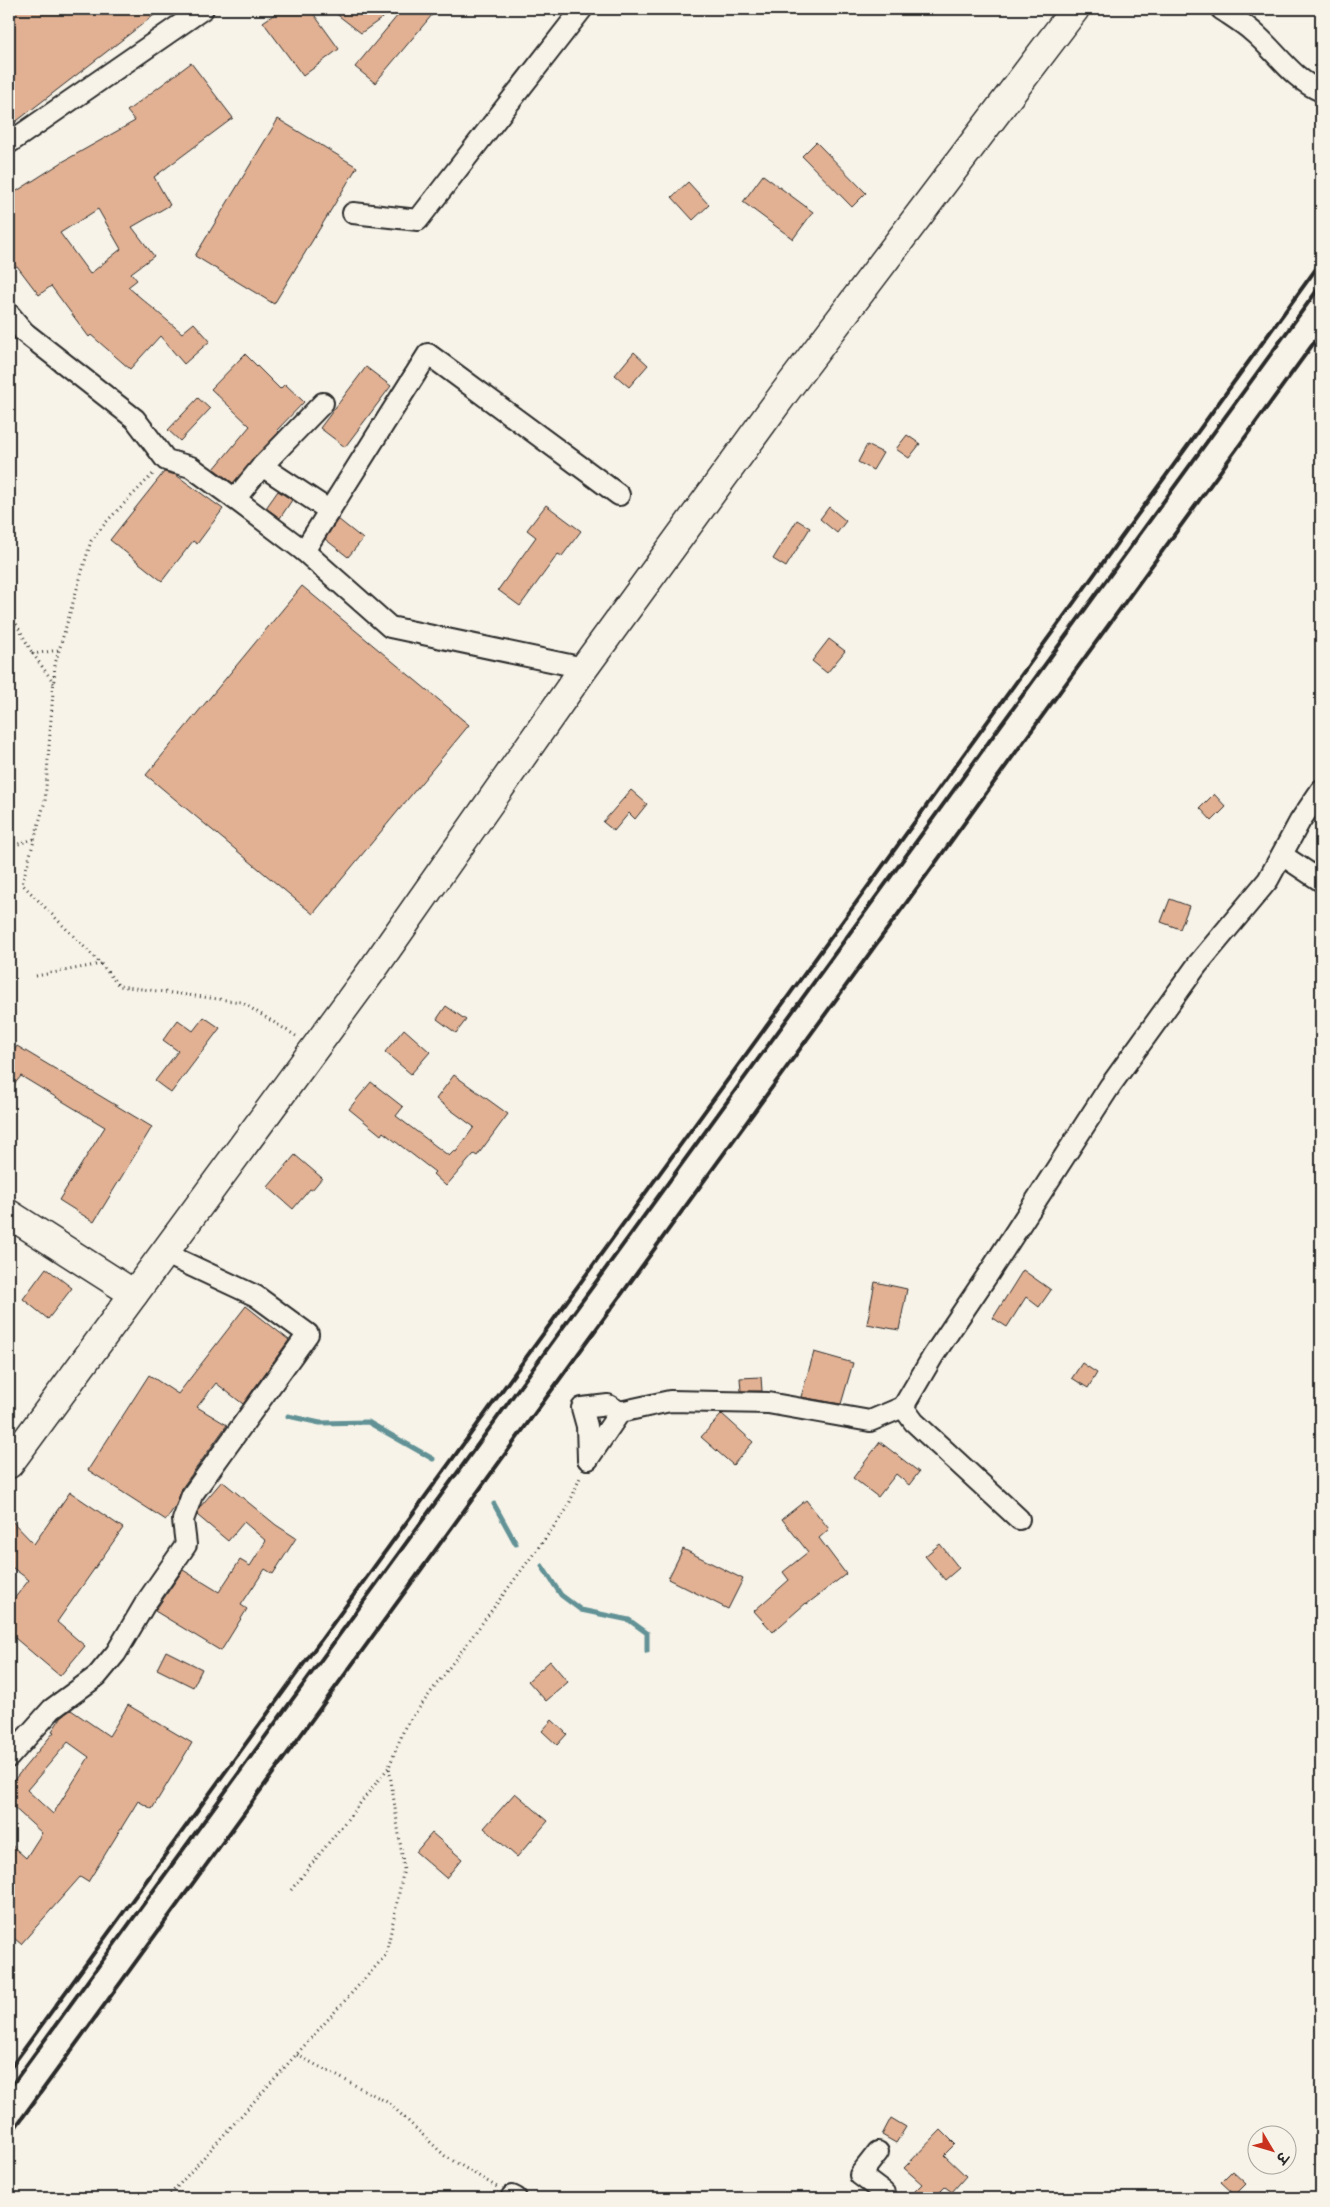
<svg xmlns="http://www.w3.org/2000/svg" width="1330" height="2207" viewBox="0 0 1330 2207" font-family="'Gochi Hand','Playpen Sans Deva',sans-serif">
  <rect width="100%" height="100%" fill="#f7f3e8"/>
  <filter id="ink" filterUnits="userSpaceOnUse"><feTurbulence type="fractalNoise" baseFrequency=".02" numOctaves="2"/><feDisplacementMap in="SourceGraphic" scale="10" xChannelSelector="R" yChannelSelector="G"/><feConvolveMatrix kernelMatrix="1 2 1 2 8 2 1 2 1" color-interpolation-filters="sRGB"/></filter>
  <g filter="url(#ink)">
    <g fill="none" stroke-linecap="round" stroke-linejoin="round">
      <g stroke="#629296" stroke-width="5">
        <polyline points="288,1416 320,1423 368,1422 433,1459"/>
        <polyline points="494,1504 516,1544"/>
        <polyline points="542,1566 561,1595 581,1610 629,1620 647,1633 647,1651"/>
      </g>
    </g>
    <g fill="#e2b193" stroke="#2b2b2b" fill-rule="evenodd">
      <polygon points="9,9 162,9 9,127"/>
      <polygon points="282,9 310,9 339,49 303,76 263,22"/>
      <polygon points="330,9 395,9 361,33"/>
      <polygon points="403,9 437,9 375,83 355,67"/>
      <path d="M 191,63 L 233,118 L 154,177 L 170,205 L 132,227 L 154,256 L 131,273 L 137,280 L 128,287 L 182,333 L 194,323 L 210,341 L 184,364 L 160,336 L 130,369 L 91,335 L 89,337 L 51,286 L 39,295 L 17,266 L 15,267 L 9,259 L 9,196 L 64,161 L 135,121 L 127,111 ZM 98,209 L 121,249 L 90,274 L 60,233 Z"/>
      <polygon points="278,119 357,167 274,304 195,256"/>
      <polygon points="816,142 866,193 852,207 802,156"/>
      <polygon points="763,175 813,212 793,239 743,202"/>
      <polygon points="688,182 709,205 693,220 672,197"/>
      <polygon points="634,352 648,365 629,387 615,375"/>
      <polygon points="245,354 280,389 285,384 304,402 277,430 279,432 233,483 214,469 250,426 211,389"/>
      <polygon points="366,367 391,386 345,447 320,428"/>
      <polygon points="198,398 210,409 180,441 168,430"/>
      <polygon points="907,435 920,444 909,458 896,449"/>
      <polygon points="867,445 883,453 873,470 858,462"/>
      <polygon points="164,472 176,475 223,509 197,544 193,541 162,581 110,540"/>
      <polygon points="278,491 292,500 280,518 266,508"/>
      <polygon points="546,505 581,531 562,556 558,554 520,606 498,590 536,537 527,530"/>
      <polygon points="829,507 846,521 837,533 820,519"/>
      <polygon points="338,519 363,539 348,557 325,539"/>
      <polygon points="797,520 810,528 786,567 773,559"/>
      <polygon points="302,586 469,725 313,914 146,775"/>
      <polygon points="829,639 845,651 827,673 812,661"/>
      <polygon points="631,790 647,804 635,819 629,813 614,831 603,822"/>
      <polygon points="1214,794 1226,807 1212,821 1200,808"/>
      <polygon points="1170,899 1189,906 1180,929 1161,922"/>
      <polygon points="446,1006 466,1020 456,1033 437,1019"/>
      <polygon points="204,1017 220,1028 171,1093 155,1081 178,1051 163,1040 178,1020 193,1031"/>
      <polygon points="404,1029 430,1052 411,1074 385,1052"/>
      <polygon points="17,1046 152,1127 94,1222 59,1200 105,1127 21,1076 9,1091 9,1059"/>
      <polygon points="454,1075 508,1114 477,1156 474,1154 446,1186 433,1174 435,1172 383,1132 381,1135 349,1109 371,1082 403,1107 396,1116 449,1156 454,1151 456,1152 474,1127 436,1099"/>
      <polygon points="295,1155 322,1178 312,1190 310,1189 293,1209 268,1187"/>
      <polygon points="46,1268 72,1288 48,1319 23,1299"/>
      <polygon points="1023,1270 1051,1290 1039,1307 1026,1297 1007,1327 993,1318"/>
      <polygon points="875,1282 907,1289 899,1330 867,1324"/>
      <polygon points="246,1306 289,1340 243,1404 216,1383 197,1407 227,1425 182,1488 176,1505 166,1520 88,1470 149,1375 178,1394"/>
      <polygon points="814,1352 853,1363 841,1404 801,1397"/>
      <polygon points="1082,1363 1097,1373 1088,1388 1072,1378"/>
      <polygon points="761,1377 762,1391 741,1391 740,1378"/>
      <polygon points="722,1414 753,1442 733,1465 701,1437"/>
      <polygon points="880,1442 919,1472 909,1485 896,1474 878,1497 853,1478"/>
      <polygon points="222,1481 276,1525 296,1538 273,1574 265,1569 241,1605 247,1609 221,1651 155,1611 183,1570 219,1592 240,1560 250,1566 266,1541 244,1522 228,1541 197,1515 200,1507"/>
      <polygon points="70,1492 123,1528 57,1622 85,1646 60,1676 9,1633 9,1605 29,1580 9,1565 9,1518 34,1544"/>
      <polygon points="806,1500 829,1529 819,1538 846,1574 807,1604 806,1603 773,1632 754,1611 789,1580 783,1572 808,1552 782,1519"/>
      <polygon points="940,1544 959,1568 945,1580 925,1556"/>
      <polygon points="683,1549 743,1579 728,1609 668,1579"/>
      <polygon points="166,1651 202,1669 193,1687 157,1669"/>
      <polygon points="550,1661 568,1682 546,1701 528,1681"/>
      <path d="M 128,1705 L 192,1743 L 152,1809 L 138,1801 L 88,1882 L 80,1877 L 21,1944 L 9,1934 L 9,1843 L 26,1858 L 42,1833 L 9,1803 L 9,1786 L 54,1732 L 52,1731 L 62,1716 L 71,1710 L 109,1736 ZM 68,1742 L 89,1757 L 53,1814 L 27,1790 Z"/>
      <polygon points="552,1720 567,1734 557,1745 542,1731"/>
      <polygon points="515,1793 548,1821 517,1857 484,1828"/>
      <polygon points="432,1833 462,1859 446,1878 416,1852"/>
      <polygon points="891,2118 906,2127 896,2143 882,2135"/>
      <polygon points="941,2130 955,2144 944,2155 966,2176 952,2192 945,2187 934,2198 908,2198 922,2184 904,2168"/>
      <polygon points="1232,2171 1246,2184 1235,2195 1221,2182"/>
    </g>
    <g fill="none" stroke-linecap="round" stroke-linejoin="round">
      <defs>
        <g id="street">
          <path d="M 1221,9 C 1231,16 1243,23 1253,32 C 1276,51 1292,79 1321,91"/>
          <polyline points="9,143 203,9"/>
          <polyline points="353,213 418,220 582,9"/>
          <polyline points="9,314 24,332 135,419 166,460 191,467 235,499 304,551 390,627 584,668"/>
          <polyline points="262,466 330,511"/>
          <polyline points="235,499 262,466 323,403"/>
          <polyline points="304,551 428,354 619,495"/>
          <polyline points="1282,855 1321,881"/>
          <polyline points="588,1459 620,1412 670,1401 768,1403 870,1421 903,1407"/>
          <polyline points="588,1459 587,1426 582,1408 608,1405 620,1412"/>
          <polyline points="1019,1519 914,1422 903,1407 933,1356 989,1273 1110,1086 1198,964 1268,880 1300,821 1321,790"/>
          <polyline points="9,1757 52,1709 97,1676 116,1653 145,1604 186,1545 183,1520 192,1495 308,1334 256,1296 164,1253"/>
          <polyline points="878,2152 860,2175 884,2193 881,2198"/>
          <polyline points="512,2196 516,2198"/>
        </g>
        <polyline id="secondary" points="9,1214 134,1294"/>
        <polyline id="primary" points="9,1464 373,969 584,668 785,392 1075,9"/>
      </defs>
      <use href="#street" stroke="#2b2b2b" stroke-width="24"/>
      <use href="#secondary" stroke="#2b2b2b" stroke-width="31"/>
      <use href="#primary" stroke="#2b2b2b" stroke-width="31"/>
      <g stroke="#2b2b2b" stroke-width="3" stroke-dasharray="1 4" stroke-linecap="butt">
        <polyline points="9,611 33,654"/>
        <polyline points="54,683 33,654 59,650"/>
        <polyline points="9,847 34,839"/>
        <polyline points="101,964 119,986 241,1002 296,1036"/>
        <polyline points="36,976 101,964 22,884 45,801 55,664 91,541 108,520 154,473"/>
        <polyline points="291,1890 389,1767"/>
        <polyline points="297,2055 389,2103 445,2156 497,2187"/>
        <polyline points="167,2198 386,1955 404,1869 389,1767 405,1727 567,1509 581,1475"/>
      </g>
      <use href="#street" stroke="#f7f3e8" stroke-width="20"/>
      <use href="#secondary" stroke="#f7f3e8" stroke-width="28"/>
      <use href="#primary" stroke="#f7f3e8" stroke-width="28"/>
      <g stroke="#2b2b2b" stroke-width="4">
        <polyline points="9,2070 1321,262"/>
        <polyline points="9,2089 1321,285"/>
        <polyline points="9,2136 1321,333"/>
      </g>
    </g>
  </g>
  <rect width="1330" height="2207" fill="none" stroke="#f7f3e8" stroke-width="30"/>
  <rect x="15" y="15" width="1300" height="2177" fill="none" stroke="#2b2b2b" stroke-width="2" filter="url(#ink)"/>
  <g transform="translate(1272 2150) rotate(128)"><circle r="24" fill="#f7f3e8" stroke="#a5a39c"/>
  <path d="M0-4L9 19L0 12L-9 19Z" fill="#c8321e"/>
  <text y="-8" font-size="14" font-weight="bold" text-anchor="middle" fill="#2b2b2b">उ</text>
  </g>
</svg>
